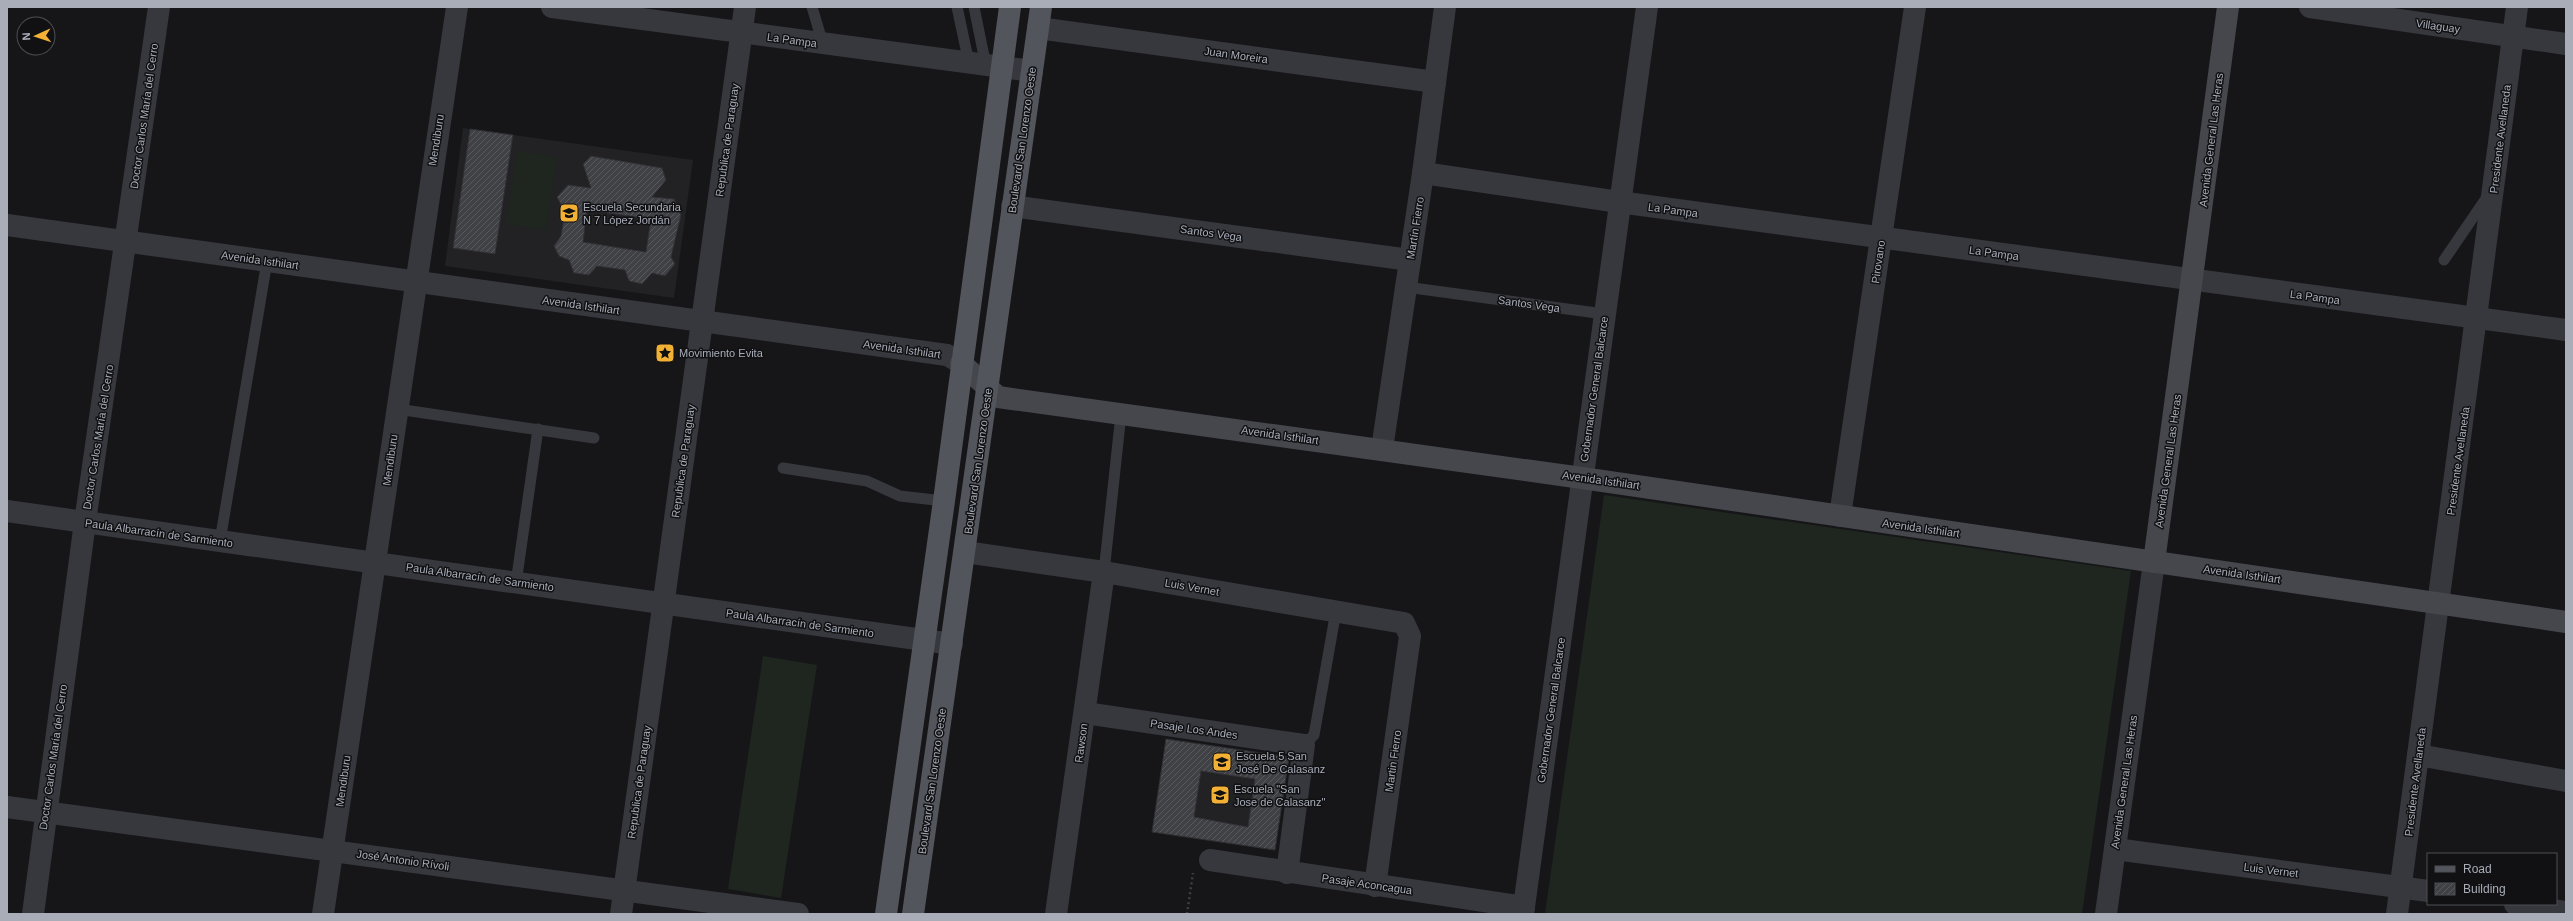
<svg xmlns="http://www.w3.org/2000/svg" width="2573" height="921" viewBox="0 0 2573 921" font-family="Helvetica,sans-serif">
  <defs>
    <pattern id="building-hatch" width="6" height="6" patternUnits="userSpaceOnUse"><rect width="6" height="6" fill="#404145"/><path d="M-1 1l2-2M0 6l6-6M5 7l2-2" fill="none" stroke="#595a5e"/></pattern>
  </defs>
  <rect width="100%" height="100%" fill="#161618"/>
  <g fill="#222225">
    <polygon points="463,128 693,160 674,298 445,266"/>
    <polygon points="1166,739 1289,757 1275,850 1152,832"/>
  </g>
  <g fill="#1e261f">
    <polygon points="517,151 557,157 546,230 506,224"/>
    <polygon points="1604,495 2131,571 2082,914 1545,914"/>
    <polygon points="763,656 817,665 781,898 728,889"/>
  </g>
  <g fill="url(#building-hatch)" stroke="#303034" fill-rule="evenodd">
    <polygon points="470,129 513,135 495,254 453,248"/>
    <path d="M 591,156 L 662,168 L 666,180 L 652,197 L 674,199 L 681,215 L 671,257 L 675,264 L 665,276 L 652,273 L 642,284 L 629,281 L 625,270 L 597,266 L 589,275 L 574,273 L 569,260 L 559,256 L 554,246 L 561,236 L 565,212 L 557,197 L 568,185 L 591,188 L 583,164 ZM 587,210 L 651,219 L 646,252 L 583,242 Z"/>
    <path d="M 1166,739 L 1289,757 L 1275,850 L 1152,832 ZM 1201,771 L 1255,779 L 1248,827 L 1194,817 Z"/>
  </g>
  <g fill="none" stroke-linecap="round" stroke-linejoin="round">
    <polyline stroke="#3d3f44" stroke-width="2.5" stroke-dasharray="2 3" stroke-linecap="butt" points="1187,914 1193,873"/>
    <g stroke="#37383d" stroke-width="11">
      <polyline points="812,7 823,44"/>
      <polyline points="957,7 969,63"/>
      <polyline points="974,7 986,66"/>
      <polyline points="2444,260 2487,197"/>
      <polyline points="1406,287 1604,314"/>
      <polyline points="397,409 594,438"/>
      <polyline points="783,468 867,481 900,496 944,501"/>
      <polyline points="220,541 267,261"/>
      <polyline points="1104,572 1121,414"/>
      <polyline points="516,583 538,429"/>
      <polyline points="1304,745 1314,735 1336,611"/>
    </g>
    <g stroke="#37383d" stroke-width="22">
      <polyline points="552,7 1032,71"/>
      <polyline points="2310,7 2566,44"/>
      <polyline points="1038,28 1435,82"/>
      <polyline points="1423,173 1619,202 2566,330"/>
      <polyline points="1012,206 1410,260"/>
      <polyline points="7,225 947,355 961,363"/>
      <polyline points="1382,449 1423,173 1445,7"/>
      <polyline points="7,511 952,644"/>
      <polyline points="1840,516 1915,7"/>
      <polyline points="965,552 1104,572 1404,623 1410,636 1375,886"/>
      <polyline points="1085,713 1304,745 1287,873"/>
      <polyline points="2418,755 2566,781"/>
      <polyline points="7,807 798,914"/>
      <polyline points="2115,849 2428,891"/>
      <polyline points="1210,860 1524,907"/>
      <polyline points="2515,904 2566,912"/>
      <polyline points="33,914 85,522 159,7"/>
      <polyline points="323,914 457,7"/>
      <polyline points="621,914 745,7"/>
      <polyline points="1056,914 1104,572"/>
      <polyline points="1523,914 1647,7"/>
      <polyline points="2106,914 2154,562"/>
      <polyline points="2397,914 2517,7"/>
    </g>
    <g stroke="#45474d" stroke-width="22">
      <polyline points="961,363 998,397 1582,478 2566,622"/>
      <polyline points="2154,562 2228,7"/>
    </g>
    <g stroke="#53555c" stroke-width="22">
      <polyline points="886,914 944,501 1010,7"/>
      <polyline points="913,914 1041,7"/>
    </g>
  </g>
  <defs>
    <symbol id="school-square" viewBox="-11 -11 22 22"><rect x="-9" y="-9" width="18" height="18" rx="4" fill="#f2b134" stroke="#111113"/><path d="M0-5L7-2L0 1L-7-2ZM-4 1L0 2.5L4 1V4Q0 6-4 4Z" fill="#111"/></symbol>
    <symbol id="sight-square" viewBox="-11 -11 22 22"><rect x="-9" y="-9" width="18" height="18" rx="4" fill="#f2b134" stroke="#111113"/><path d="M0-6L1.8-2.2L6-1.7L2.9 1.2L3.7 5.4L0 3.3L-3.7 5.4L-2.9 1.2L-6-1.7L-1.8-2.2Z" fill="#111"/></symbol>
  </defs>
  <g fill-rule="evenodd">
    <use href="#school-square" x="558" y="202" width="22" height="22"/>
    <use href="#sight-square" x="654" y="342" width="22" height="22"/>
    <use href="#school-square" x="1211" y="751" width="22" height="22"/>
    <use href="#school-square" x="1209" y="784" width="22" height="22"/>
  </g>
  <g text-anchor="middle" stroke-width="3" stroke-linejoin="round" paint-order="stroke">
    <g font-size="11" fill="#a8adb8" stroke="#111113">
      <text transform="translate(2438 26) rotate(8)" y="4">Villaguay</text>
      <text transform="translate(792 40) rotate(8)" y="4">La Pampa</text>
      <text transform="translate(1236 55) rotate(8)" y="4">Juan Moreira</text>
      <text transform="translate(144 116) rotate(-82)" y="4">Doctor Carlos María del Cerro</text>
      <text transform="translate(2500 139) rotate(-83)" y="4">Presidente Avellaneda</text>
      <text transform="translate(436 140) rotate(-81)" y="4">Mendiburu</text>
      <text transform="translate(727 140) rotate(-82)" y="4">Republica de Paraguay</text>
      <text transform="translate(1022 140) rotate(-82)" y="4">Boulevard San Lorenzo Oeste</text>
      <text transform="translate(2211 140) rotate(-83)" y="4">Avenida General Las Heras</text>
      <text transform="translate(1673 210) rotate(8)" y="4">La Pampa</text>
      <text transform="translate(1415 228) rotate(-81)" y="4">Martín Fierro</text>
      <text transform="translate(1211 233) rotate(8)" y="4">Santos Vega</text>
      <text transform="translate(1994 253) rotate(8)" y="4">La Pampa</text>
      <text transform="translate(260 260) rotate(8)" y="4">Avenida Isthilart</text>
      <text transform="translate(1878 262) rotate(-82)" y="4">Pirovano</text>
      <text transform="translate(2315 297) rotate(8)" y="4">La Pampa</text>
      <text transform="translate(1529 304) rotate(8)" y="4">Santos Vega</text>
      <text transform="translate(581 305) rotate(8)" y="4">Avenida Isthilart</text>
      <text transform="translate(902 349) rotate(8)" y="4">Avenida Isthilart</text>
      <text transform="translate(1594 389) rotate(-82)" y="4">Gobernador General Balcarce</text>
      <text transform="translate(1280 435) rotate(8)" y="4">Avenida Isthilart</text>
      <text transform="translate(98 437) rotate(-81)" y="4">Doctor Carlos María del Cerro</text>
      <text transform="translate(390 460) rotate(-82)" y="4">Mendiburu</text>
      <text transform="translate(683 461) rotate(-82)" y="4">Republica de Paraguay</text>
      <text transform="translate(978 461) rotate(-82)" y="4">Boulevard San Lorenzo Oeste</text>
      <text transform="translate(2168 461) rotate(-82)" y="4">Avenida General Las Heras</text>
      <text transform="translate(2458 461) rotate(-82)" y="4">Presidente Avellaneda</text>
      <text transform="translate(1601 480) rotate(8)" y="4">Avenida Isthilart</text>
      <text transform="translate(1921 528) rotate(8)" y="4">Avenida Isthilart</text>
      <text transform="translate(159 533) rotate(8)" y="4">Paula Albarracín de Sarmiento</text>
      <text transform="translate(2242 574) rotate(8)" y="4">Avenida Isthilart</text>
      <text transform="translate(480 577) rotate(8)" y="4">Paula Albarracín de Sarmiento</text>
      <text transform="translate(1192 587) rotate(10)" y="4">Luis Vernet</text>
      <text transform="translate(800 623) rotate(8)" y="4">Paula Albarracín de Sarmiento</text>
      <text transform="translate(1551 710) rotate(-82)" y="4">Gobernador General Balcarce</text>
      <text transform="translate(1194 729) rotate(8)" y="4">Pasaje Los Andes</text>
      <text transform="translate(1081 743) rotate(-82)" y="4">Rawson</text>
      <text transform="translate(53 757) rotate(-82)" y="4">Doctor Carlos María del Cerro</text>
      <text transform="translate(1393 761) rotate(-82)" y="4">Martin Fierro</text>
      <text transform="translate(343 781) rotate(-82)" y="4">Mendiburu</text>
      <text transform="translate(932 781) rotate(-82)" y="4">Boulevard San Lorenzo Oeste</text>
      <text transform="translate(639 782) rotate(-82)" y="4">Republica de Paraguay</text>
      <text transform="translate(2124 782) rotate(-82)" y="4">Avenida General Las Heras</text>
      <text transform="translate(2415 782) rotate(-83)" y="4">Presidente Avellaneda</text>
      <text transform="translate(403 860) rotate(8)" y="4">José Antonio Rívoli</text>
      <text transform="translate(2271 870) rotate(7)" y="4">Luis Vernet</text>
      <text transform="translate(1367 884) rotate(8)" y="4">Pasaje Aconcagua</text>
    </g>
    <g font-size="11" fill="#a8adb8" stroke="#111113" text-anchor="start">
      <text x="583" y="211">Escuela Secundaria<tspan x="583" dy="13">N 7 López Jordán</tspan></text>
      <text x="679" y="357">Movimiento Evita</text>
      <text x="1236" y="760">Escuela 5 San<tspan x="1236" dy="13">José De Calasanz</tspan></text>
      <text x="1234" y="793">Escuela "San<tspan x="1234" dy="13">Jose de Calasanz"</tspan></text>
    </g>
  </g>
  <rect width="2573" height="921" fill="none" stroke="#a8adb8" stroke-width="16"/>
  <rect x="2427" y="853" width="130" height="52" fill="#111113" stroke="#4d4f55"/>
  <rect x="2435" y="866" width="20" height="6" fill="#53555c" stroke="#4d4f55"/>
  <text x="2463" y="873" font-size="12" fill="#a8adb8">Road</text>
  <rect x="2435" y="883" width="20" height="12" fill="url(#building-hatch)" stroke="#4d4f55"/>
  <text x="2463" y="893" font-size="12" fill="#a8adb8">Building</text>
  <g transform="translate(36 36) rotate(267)"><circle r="19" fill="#111113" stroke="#4d4f55"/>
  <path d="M0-3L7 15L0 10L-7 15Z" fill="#f2b134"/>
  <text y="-6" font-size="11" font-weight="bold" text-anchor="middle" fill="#a8adb8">N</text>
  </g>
</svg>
